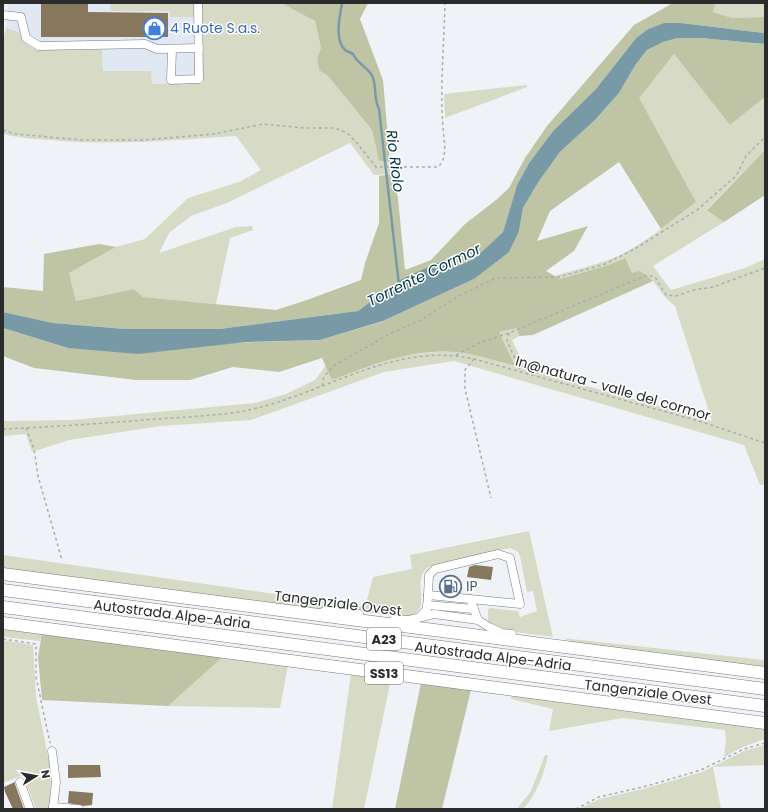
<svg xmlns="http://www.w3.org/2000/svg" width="768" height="812" viewBox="0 0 768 812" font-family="Poppins,sans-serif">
  <rect width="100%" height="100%" fill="#eff3f8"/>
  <polygon fill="#dfe8f3" points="8,3 203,3 203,82 151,84 151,71 103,71 102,50 39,50 30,47 6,28"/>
  <g fill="#d7dac4">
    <polygon points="110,3 195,3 195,17 170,17 170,11 111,11"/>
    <path d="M 203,3 L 281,3 L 315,21 L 321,48 L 317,58 L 319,70 L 328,76 L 372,130 L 379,161 L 390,162 L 392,174 L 374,175 L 350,143 L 227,203 L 191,216 L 169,233 L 159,253 L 236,227 L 252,226 L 253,230 L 230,238 L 216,304 L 143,297 L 134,289 L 76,301 L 69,273 L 116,247 L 145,239 L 188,198 L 239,182 L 261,170 L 236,136 C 174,140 113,146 51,140 C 35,139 19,138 3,134 L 3,39 L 6,28 L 20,33 C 24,43 28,47 39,50 L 102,50 L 103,71 L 151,71 L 152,84 L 203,82 Z"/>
    <polygon points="716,3 765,3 765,17 732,18 713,12"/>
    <path d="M 674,54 L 730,125 L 765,97 L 765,150 L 707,209 L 724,222 L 653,266 L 671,290 L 745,268 L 765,259 L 765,485 L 760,485 L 744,445 L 454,361 L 384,372 L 251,420 L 161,426 L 69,440 L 32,452 L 26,434 L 3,436 L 3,421 L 72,420 L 255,403 L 286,394 L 315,380 L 326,365 L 332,380 C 372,365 411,349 454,352 C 475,353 495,361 514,366 L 499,332 L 517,328 L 519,336 L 512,340 L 526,369 L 712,421 L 675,306 L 665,297 L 653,281 L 632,274 L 624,258 L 608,265 L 560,279 L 554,276 C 577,269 603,264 624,253 C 650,239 673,220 696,202 L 638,98 Z"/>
    <polygon points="527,85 527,87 445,118 444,94"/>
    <path d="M 529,531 L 553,637 L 765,660 L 765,669 L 582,645 L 562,638 L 505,631 L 491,625 L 488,621 L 488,609 L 490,608 L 518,611 L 520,617 L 537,611 L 533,591 L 527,592 L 520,556 L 518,552 L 510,548 L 428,567 C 409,583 436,611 406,617 L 329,608 L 313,609 L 3,569 L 3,555 L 365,607 L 373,577 L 412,569 L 410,555 Z"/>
    <polygon points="3,627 42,633 40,641 3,637"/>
    <polygon points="3,640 33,645 36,696 51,772 50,809 36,809 23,775 3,783"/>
    <polygon points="224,656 288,665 280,708 168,706"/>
    <polygon points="351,674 391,679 364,809 332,809"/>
    <polygon points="512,695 765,728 765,739 743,747 724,757 726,741 725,730 623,718 549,731 553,709 511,699"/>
    <polygon points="765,745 765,765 713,767 721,809 579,809 600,799 647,788 702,772 744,751"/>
    <path d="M 545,755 L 548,755 C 544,774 537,794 523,809 L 517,809 L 531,791 Z"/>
  </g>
  <g fill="#bfc4a5">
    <polygon points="281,3 368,3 360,19 383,80 390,162 379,161 372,130 328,76 319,70 317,58 321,48 315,21"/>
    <polygon points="673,3 716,3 713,12 732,18 765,17 765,33 681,23 664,23 648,29 636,38 596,89 553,131 529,163 517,185 503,232 474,259 455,267 444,260 393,286 358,311 219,329 125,329 53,323 3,312 3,287 43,291 44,254 99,244 116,247 69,273 76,301 134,289 143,297 276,310 307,300 361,280 365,263 379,223 379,176 392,174 398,198 405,270 431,260 465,224 496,200 509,188 525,158 547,126 634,25"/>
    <path d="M 678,38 L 701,38 L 765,44 L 765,97 L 730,125 L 674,54 L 639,98 L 696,202 L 661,229 L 619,162 L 550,211 L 537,241 L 588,226 L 574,251 L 546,271 L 560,279 L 608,265 L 625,258 L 632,273 L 640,271 L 653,281 L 533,335 L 519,336 L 517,328 L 499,332 L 515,366 C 496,361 476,354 456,352 C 413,348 372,365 332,380 L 322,358 L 279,372 L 233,367 L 190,380 L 136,380 L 34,368 L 3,356 L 3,328 L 68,348 L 320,340 L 381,322 L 474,279 L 519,231 L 523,208 L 539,181 L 560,152 L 595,120 L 619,93 L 636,64 L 647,50 L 663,42 Z"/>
    <polygon points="765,150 765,195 724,222 707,210"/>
    <polygon points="42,633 224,656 168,706 42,700 38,657"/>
    <polygon points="421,683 471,690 442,809 395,809"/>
  </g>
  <polygon fill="#789aa7" points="664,23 681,23 765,33 765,44 701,38 678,38 663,42 647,50 636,64 619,93 595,120 560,152 539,181 523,208 519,231 509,252 474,279 383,321 320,340 246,342 138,354 68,348 3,328 3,312 53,323 125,329 219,329 358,311 402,279 444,260 455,267 474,259 503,232 517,185 529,163 553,131 596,89 636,38 648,29"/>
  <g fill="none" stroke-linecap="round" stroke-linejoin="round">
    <path stroke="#789aa7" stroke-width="2.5" d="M 342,3 C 340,16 334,39 345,50 C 348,52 350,52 353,54 C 358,65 371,69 373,78 C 377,89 373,96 379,109 L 399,285"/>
  </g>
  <g fill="#87775d">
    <polygon points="41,3 88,3 88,12 168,13 168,37 41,37"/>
    <polygon points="475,565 493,567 491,580 467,577 469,567"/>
    <polygon points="446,582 458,583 457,592 445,591"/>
    <polygon points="68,765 100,765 101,777 68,778"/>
    <polygon points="15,782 15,784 24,809 13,809 5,792 4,787"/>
    <polygon points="69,791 93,793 92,805 83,806 68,803"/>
  </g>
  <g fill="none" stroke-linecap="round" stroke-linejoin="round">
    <defs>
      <g id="minor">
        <polyline points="3,15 21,17 26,38 39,46 145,44 157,49 199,48"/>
        <polyline points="172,49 171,80 199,79 198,3"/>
        <polyline points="428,595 429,575 435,569 498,554 510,558 520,604 470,599"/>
        <polyline points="427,605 474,609"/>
        <polyline points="318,614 328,610 359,614"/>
        <polyline points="420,617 427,609 428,595 470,599 478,620"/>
        <polyline points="394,619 409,620 434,614 478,620 489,627 502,633 512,634"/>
        <polyline points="52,751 56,782 53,809"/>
        <polyline points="20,782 30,809"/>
        <polyline points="53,807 79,809"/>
      </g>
      <g id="highway">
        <polyline points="3,574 765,673"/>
        <polyline points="3,590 765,689"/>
        <polyline points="3,607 765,706"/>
        <polyline points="3,623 765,723"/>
      </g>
    </defs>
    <use href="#minor" stroke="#787b7f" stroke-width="9"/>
    <use href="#highway" stroke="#787b7f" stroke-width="13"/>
    <g stroke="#a9adb1" stroke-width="1.5" stroke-dasharray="3 3" stroke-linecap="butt">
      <polyline points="3,8 4,3"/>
      <path d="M 3,130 L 15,134 L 82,140 L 142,140 L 214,134 L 263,124 L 304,128 L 335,128 L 347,133 L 357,143 L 376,167 L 438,167 C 446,160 445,148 444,138 C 439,93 444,48 445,3"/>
      <polyline points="509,333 507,341 521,372"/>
      <polyline points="456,355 479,343 509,333 647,275 655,277 666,295 676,296 694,290 713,287 765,268"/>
      <polyline points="474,359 465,370 465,389 491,498"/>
      <polyline points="322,386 324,377 333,366 391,333 421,320 457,297 496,278 559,277 605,264 633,250 697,210 736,176 746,156 765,137"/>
      <polyline points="26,428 34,449 38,476 62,560"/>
      <path d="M 3,429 C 54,427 106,423 157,419 C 184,417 212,416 238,412 C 318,399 391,340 474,359 L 699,421 L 765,443"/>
      <polyline points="3,639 36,644 36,677 50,743"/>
      <polyline points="576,809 599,797 647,786 701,770 744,749 765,743"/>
    </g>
    <use href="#minor" stroke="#fff" stroke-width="8"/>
    <use href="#highway" stroke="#fff" stroke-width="12"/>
  </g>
  <defs>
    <symbol id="shop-ring" viewBox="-11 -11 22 22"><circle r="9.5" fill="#fff" stroke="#3f7fe0" stroke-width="1.5"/><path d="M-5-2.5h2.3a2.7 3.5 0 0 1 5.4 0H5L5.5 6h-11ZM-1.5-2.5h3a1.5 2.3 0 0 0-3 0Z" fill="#3f7fe0"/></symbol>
    <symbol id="fuel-ring" viewBox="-11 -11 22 22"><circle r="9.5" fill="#fff" stroke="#5c6f8a" stroke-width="1.5"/><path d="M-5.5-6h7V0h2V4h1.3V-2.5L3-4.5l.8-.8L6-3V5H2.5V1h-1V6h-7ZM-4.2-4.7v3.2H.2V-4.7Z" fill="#5c6f8a"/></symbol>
  </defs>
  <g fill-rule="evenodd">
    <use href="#shop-ring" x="142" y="16" width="25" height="25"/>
    <use href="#fuel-ring" x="438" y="574" width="25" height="25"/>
  </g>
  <g text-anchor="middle" stroke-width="3" stroke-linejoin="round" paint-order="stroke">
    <g fill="#fff" stroke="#696b6c" stroke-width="1">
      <rect x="367" y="628" width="34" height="22" rx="3"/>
      <rect x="365" y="662" width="38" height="22" rx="3"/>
    </g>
    <g font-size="13" font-weight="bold" fill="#292b2d">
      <text x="384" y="644">A23</text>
      <text x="384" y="678">SS13</text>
    </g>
    <g font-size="14" fill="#366cbe" stroke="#fff" text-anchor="start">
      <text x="170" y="33">4 Ruote S.a.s.</text>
    </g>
    <g font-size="14" fill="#292b2d" stroke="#fff">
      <text transform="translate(613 388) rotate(16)" y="5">In@natura - valle del cormor</text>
      <text transform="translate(338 603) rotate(7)" y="5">Tangenziale Ovest</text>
      <text transform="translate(172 614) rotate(7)" y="5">Autostrada Alpe-Adria</text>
      <text transform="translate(493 656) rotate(7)" y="5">Autostrada Alpe-Adria</text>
      <text transform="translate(648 692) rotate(7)" y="5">Tangenziale Ovest</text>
    </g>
    <g font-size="14" fill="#4e5e75" stroke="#fff" text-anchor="start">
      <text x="466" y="591">IP</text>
    </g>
    <g font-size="15" font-style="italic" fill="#003443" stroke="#fff">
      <text transform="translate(395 161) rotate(83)" y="5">Rio Riolo</text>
      <text transform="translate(424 275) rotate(-26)" y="5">Torrente Cormor</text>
    </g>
  </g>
  <rect width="768" height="812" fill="none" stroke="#292b2d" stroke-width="8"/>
  <g transform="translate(36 776) rotate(79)" stroke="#ffffff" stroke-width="3" paint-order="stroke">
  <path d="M0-3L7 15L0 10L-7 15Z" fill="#292b2d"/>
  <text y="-6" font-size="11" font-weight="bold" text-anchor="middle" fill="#292b2d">N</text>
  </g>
</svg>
